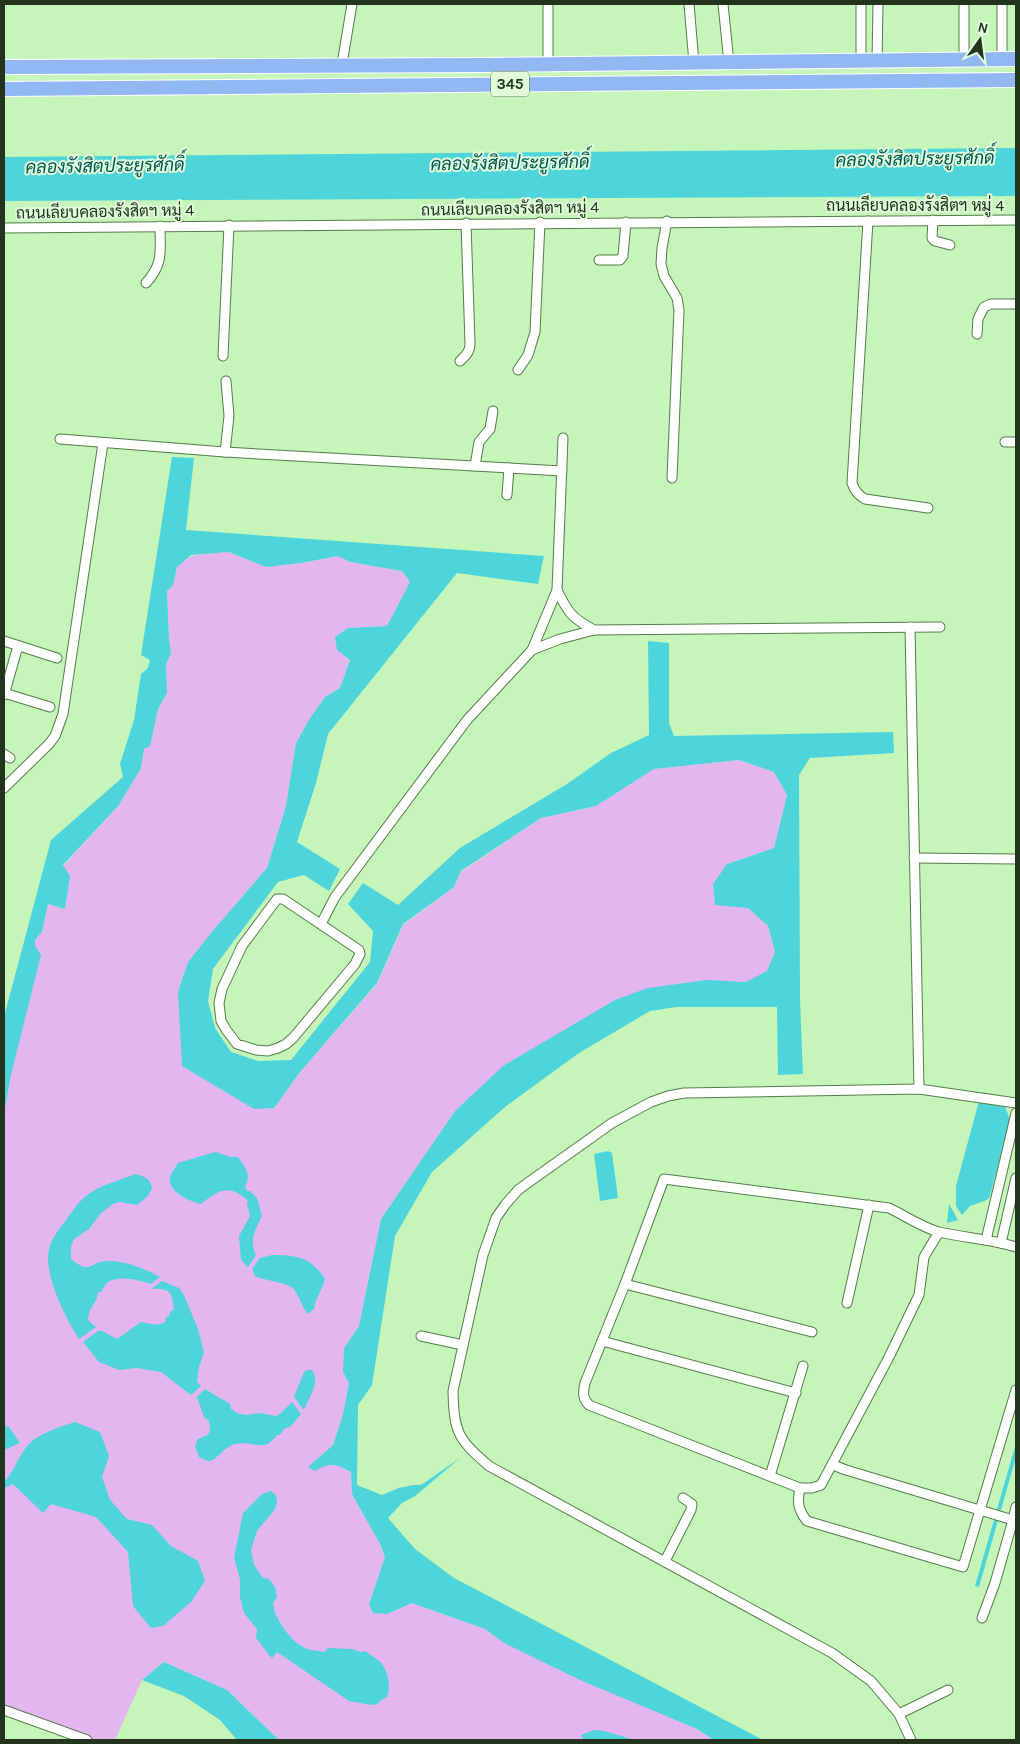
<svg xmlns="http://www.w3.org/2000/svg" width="1020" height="1744" viewBox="0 0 1020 1744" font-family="Karla,Sarabun,sans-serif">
  <rect width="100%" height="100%" fill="#c6f5ba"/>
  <path fill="#e4b6f0" d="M 229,552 L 266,567 L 301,563 L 338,556 L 350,562 L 402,571 L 410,582 L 387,626 L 348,628 L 350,659 L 340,688 L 325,697 L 310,718 L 296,743 L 286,806 L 267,868 L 211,933 L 188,962 L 178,992 L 274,1108 L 300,1072 L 377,984 L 403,925 L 454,887 L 461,872 L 541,818 L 596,806 L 654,769 L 739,760 L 774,772 L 787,795 L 774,848 L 727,864 L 715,904 L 748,908 L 768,926 L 775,952 L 767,971 L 747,982 L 707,981 L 455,1111 L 381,1219 L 359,1326 L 344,1348 L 343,1372 L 349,1383 L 343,1414 L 333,1445 L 317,1459 L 325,1465 L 338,1465 L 351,1472 L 352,1494 L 381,1546 L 385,1557 L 369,1604 L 387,1614 L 412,1603 L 485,1629 L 504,1643 L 697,1729 L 714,1740 L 279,1740 L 227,1690 L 164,1662 L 142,1680 L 115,1740 L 86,1740 L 4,1710 L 4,1114 L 35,946 L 35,940 L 42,932 L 48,904 L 65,909 L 63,866 L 119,805 L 141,768 L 144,749 L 150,745 L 158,709 L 167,693 L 166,664 L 171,654 L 169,639 L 167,591 C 178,581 172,575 178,566 C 189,551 212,554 229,552 Z"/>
  <g fill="#4dd5db">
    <polygon points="1016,148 1016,196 4,201 4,157"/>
    <path d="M 172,457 L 194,458 L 186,530 L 544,556 L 538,584 L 457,573 L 328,734 L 316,783 L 297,842 L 340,869 L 329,891 L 304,875 L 278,882 L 213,969 L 208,1001 L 215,1028 L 231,1052 L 258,1061 L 291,1060 L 370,962 L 373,931 L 348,904 L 363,883 L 398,905 L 460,848 L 567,784 L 611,753 L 649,735 L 648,641 L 669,643 L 669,723 L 674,736 L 893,732 L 894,753 L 810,758 L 799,775 L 800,1000 L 803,1074 L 778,1075 L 777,1007 L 676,1007 L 650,1011 L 579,1053 L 505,1107 L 432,1172 L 395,1236 L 372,1385 L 358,1405 L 357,1485 L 382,1495 L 399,1488 L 413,1485 L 421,1485 L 460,1458 L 415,1496 L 402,1503 L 388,1518 L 415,1549 L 454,1578 L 763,1740 L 714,1740 L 697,1729 L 580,1680 L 504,1643 L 485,1629 L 412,1603 L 387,1614 L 373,1613 L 369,1604 L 385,1557 L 381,1546 L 352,1494 L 351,1472 C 336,1464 330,1462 315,1471 L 309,1468 L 309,1466 L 333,1445 L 343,1414 L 349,1383 L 343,1372 L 344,1348 L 359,1326 L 381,1219 L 455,1111 L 503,1066 L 615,1000 L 648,988 L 707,980 L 746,982 L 767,971 L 775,952 L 768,926 L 748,908 L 715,905 L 713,884 L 727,864 L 774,848 L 787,795 L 774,772 L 739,760 L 654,769 L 596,806 L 541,818 L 461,871 L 454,887 L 403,924 L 377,983 L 300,1072 L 274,1108 L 254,1109 L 182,1066 L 178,992 L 188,962 L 211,933 L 267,868 L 286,806 L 296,743 L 310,718 L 325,697 L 340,688 L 350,660 L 337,650 L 335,637 L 348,628 L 387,626 L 410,582 L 402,571 L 350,562 L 338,556 L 301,563 L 266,567 L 229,552 L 191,555 L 177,567 L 173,585 L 167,591 L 169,639 L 171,654 L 166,664 L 167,693 L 158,709 L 150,746 L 144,749 L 141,768 L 119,805 L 63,865 L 70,876 L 65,909 L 48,904 L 42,932 L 35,940 L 35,946 L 41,955 L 11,1075 L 4,1114 L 4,1017 L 51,840 L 123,777 L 120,764 L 134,720 L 141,674 L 148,668 L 150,660 L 141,655 Z"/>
    <polygon points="979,1101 1005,1107 1010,1119 990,1196 987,1200 970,1206 962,1215 956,1206 956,1186"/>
    <polygon points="608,1151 612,1153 618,1198 600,1201 594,1154"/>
    <path d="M 215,1152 L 231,1157 L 238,1157 C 245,1167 252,1175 245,1186 L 247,1191 L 250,1191 L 257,1198 L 262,1216 C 255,1230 249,1240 256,1255 L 248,1267 L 241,1260 L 239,1236 L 250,1216 L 247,1204 L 248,1201 C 230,1183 218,1190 201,1204 C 190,1201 167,1192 170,1177 C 171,1173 176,1167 178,1163 Z"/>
    <path d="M 135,1174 C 144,1176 150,1178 152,1188 L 148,1196 L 137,1205 L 120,1202 L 113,1204 L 101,1213 L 89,1229 L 74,1239 L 71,1247 L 71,1259 C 93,1276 87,1262 107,1261 C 124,1260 146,1269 160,1277 L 151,1284 C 139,1280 119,1275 108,1282 C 105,1284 103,1289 101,1292 L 98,1292 C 97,1305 89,1305 88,1320 L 96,1327 L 79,1339 C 66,1319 43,1274 49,1249 C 52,1238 59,1229 66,1220 C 72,1212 78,1202 86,1196 C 99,1185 119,1181 135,1174 Z"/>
    <polygon points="949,1204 958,1220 947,1223"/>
    <path d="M 272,1255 C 295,1255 312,1257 325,1279 C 322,1291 316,1296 314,1309 L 308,1314 C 302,1307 299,1296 294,1289 C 288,1282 265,1281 255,1276 L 252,1269 L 260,1258 Z"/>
    <path d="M 162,1281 L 179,1288 L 184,1295 L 198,1329 L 204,1352 L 199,1367 L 197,1382 L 201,1386 L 191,1395 L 161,1372 L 137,1368 L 119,1370 L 99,1362 L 83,1342 L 98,1331 L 102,1331 L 117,1339 L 141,1322 C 150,1324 159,1327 166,1321 L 165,1318 L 170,1315 L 170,1312 L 174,1309 C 172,1292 170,1288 151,1289 Z"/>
    <path d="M 307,1370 L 312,1370 C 321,1382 309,1397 304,1410 L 294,1397 L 304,1372 Z"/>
    <path d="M 205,1389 L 230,1404 L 231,1409 L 237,1413 L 246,1415 L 260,1413 L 276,1416 L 281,1413 L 292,1402 L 301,1414 L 291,1426 L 284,1429 L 280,1435 L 277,1435 C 264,1454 253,1440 236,1444 C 226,1445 215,1461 210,1461 C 208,1462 202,1458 199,1457 L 195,1446 L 198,1439 C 211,1434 211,1434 209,1421 L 204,1417 L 197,1397 Z"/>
    <path d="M 75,1422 L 100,1432 L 109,1456 L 102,1477 L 110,1500 L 127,1519 L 152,1525 L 171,1546 L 198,1561 L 205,1581 L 191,1602 L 163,1626 L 151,1628 L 133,1606 L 128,1552 L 96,1517 L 51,1504 L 43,1513 L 13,1484 L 4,1488 L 4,1479 L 6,1480 C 15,1469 20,1453 29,1444 C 38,1434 62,1426 75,1422 Z"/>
    <polygon points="4,1426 9,1427 20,1443 4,1450"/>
    <polygon points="1016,1443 1016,1457 979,1587 975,1586"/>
    <path d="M 271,1491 L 276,1495 L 277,1503 L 275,1509 L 257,1531 L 251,1550 L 254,1565 L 263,1578 L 269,1579 L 275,1587 L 277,1597 L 273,1603 C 274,1607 274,1612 276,1615 C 282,1627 292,1642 305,1648 C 310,1651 318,1650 324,1652 L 328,1648 L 352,1649 L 361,1652 L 365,1651 C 369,1654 374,1657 378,1660 C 388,1668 391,1686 387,1697 L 381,1700 L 377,1704 L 371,1705 L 349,1701 L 277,1652 L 272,1658 L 270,1656 L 256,1638 L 257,1629 L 244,1613 L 240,1597 L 240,1579 L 234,1558 L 243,1513 L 262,1494 Z"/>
    <polygon points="164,1662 227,1690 279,1740 237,1740 220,1720 184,1696 142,1680"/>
    <polygon points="594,1730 604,1731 635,1740 584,1740 581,1735"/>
  </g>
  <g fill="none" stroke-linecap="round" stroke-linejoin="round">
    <defs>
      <g id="minor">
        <polyline points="548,4 548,64"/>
        <polyline points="689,4 694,63"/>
        <polyline points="723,4 729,63"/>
        <polyline points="964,4 964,60"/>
        <polyline points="1002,60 1002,4"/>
        <polyline points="877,61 878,4"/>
        <polyline points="861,62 861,4"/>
        <polyline points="342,64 352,4"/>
        <polyline points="933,220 932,238 935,241 950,245"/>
        <polyline points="667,221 662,248 661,264 664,276 677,298 679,310 672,478"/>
        <path d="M 868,221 L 852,483 C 855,491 858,495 865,499 L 928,508"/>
        <polyline points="4,228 1016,220"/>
        <polyline points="599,260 620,260 623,256 626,222"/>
        <path d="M 146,283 C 164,263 160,251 160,226"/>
        <polyline points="977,334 978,319 984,307 991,304 1016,304"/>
        <polyline points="223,356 229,225"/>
        <path d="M 460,361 C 466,355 470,352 470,343 L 466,223"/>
        <polyline points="518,370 528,355 535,332 540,222"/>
        <path d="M 563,438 L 557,590 C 568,613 572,618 594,630 L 940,627"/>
        <polyline points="60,439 225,452 562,471"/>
        <polyline points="1005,442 1016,442"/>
        <polyline points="225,452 229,416 226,381"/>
        <polyline points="475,466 479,442 490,429 493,411"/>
        <polyline points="507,495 509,468"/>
        <polyline points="910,627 919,1089"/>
        <polyline points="4,641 57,658"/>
        <polyline points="532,650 560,639 594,630"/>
        <polyline points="4,693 50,707"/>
        <polyline points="4,695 18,646"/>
        <polyline points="4,754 10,758"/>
        <polyline points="4,788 49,744 55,736 63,714 103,443"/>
        <polyline points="914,858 1016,859"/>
        <polygon points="277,899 283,899 286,901 359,950 360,954 355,964 293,1038 286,1044 278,1048 268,1051 256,1050 237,1044 227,1031 221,1021 219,1003 222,989 242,946"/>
        <polyline points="321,924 335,897 467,720 532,650 557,590"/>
        <path d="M 939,1232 L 924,1257 L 919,1295 L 889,1357 L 821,1485 L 812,1488 L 800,1488 L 589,1405 C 582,1398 583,1392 585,1383 L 625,1284 L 664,1179 L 889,1208 C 906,1216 921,1227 939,1232 C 965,1238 991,1239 1016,1247"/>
        <polyline points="986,1240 1016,1113"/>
        <polyline points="1001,1243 1016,1178"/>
        <polyline points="625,1284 812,1332"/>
        <polyline points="847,1303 869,1205"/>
        <polyline points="421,1336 463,1345"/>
        <polyline points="602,1341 796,1393"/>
        <polyline points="833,1465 846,1470 1013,1520 995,1583 982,1618"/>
        <polyline points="770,1476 803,1366"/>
        <path d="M 800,1488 C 797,1502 798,1510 807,1521 L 963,1567 L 1016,1390"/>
        <polyline points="1013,1520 1016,1507"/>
        <polyline points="665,1561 691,1510 692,1504 683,1498"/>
        <polyline points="4,1710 87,1740"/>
        <polyline points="899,1714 948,1690"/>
        <path d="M 911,1740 L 899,1714 L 871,1681 L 832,1653 L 489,1466 C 458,1439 454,1433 453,1391 L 483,1255 L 496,1218 L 505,1205 L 518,1190 L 529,1182 L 612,1123 L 651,1102 L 668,1096 L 684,1093 L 919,1089 L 1016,1103"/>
      </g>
      <g id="primary">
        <polyline points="4,67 484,65 1016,59"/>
        <polyline points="4,89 1016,80"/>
      </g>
    </defs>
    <use href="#minor" stroke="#537d48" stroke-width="11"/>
    <use href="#primary" stroke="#fff" stroke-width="16"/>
    <use href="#minor" stroke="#fff" stroke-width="9"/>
    <use href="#primary" stroke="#92b8f3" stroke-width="14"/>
  </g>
  <g text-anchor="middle" stroke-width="4" stroke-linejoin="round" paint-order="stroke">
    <rect fill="#e0fcd9" stroke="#5b7056" stroke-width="1" x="491" y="71.5" width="38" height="25" rx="4"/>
    <g font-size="15" font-weight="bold" fill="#22341e">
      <text x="510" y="89">345</text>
    </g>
    <g font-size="16" fill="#22341e" stroke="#e0fcd9">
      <text x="915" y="211">ถนนเลียบคลองรังสิตฯ หมู่ 4</text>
      <text transform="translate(510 208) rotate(-1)" y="6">ถนนเลียบคลองรังสิตฯ หมู่ 4</text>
      <text transform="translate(105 211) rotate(-1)" y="6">ถนนเลียบคลองรังสิตฯ หมู่ 4</text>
    </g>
    <g font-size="18" font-style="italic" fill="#01565a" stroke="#e0fcd9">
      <text transform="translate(915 159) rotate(-1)" y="6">คลองรังสิตประยูรศักดิ์</text>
      <text transform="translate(510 163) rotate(-1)" y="6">คลองรังสิตประยูรศักดิ์</text>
      <text transform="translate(105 166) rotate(-1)" y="6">คลองรังสิตประยูรศักดิ์</text>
    </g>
  </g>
  <rect width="1020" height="1744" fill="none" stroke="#22341e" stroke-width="10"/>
  <g transform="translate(980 40) rotate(14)" stroke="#e0fcd9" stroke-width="4" paint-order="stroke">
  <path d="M0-4L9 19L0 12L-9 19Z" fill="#22341e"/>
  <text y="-8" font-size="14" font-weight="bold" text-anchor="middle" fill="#22341e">N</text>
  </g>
</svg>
